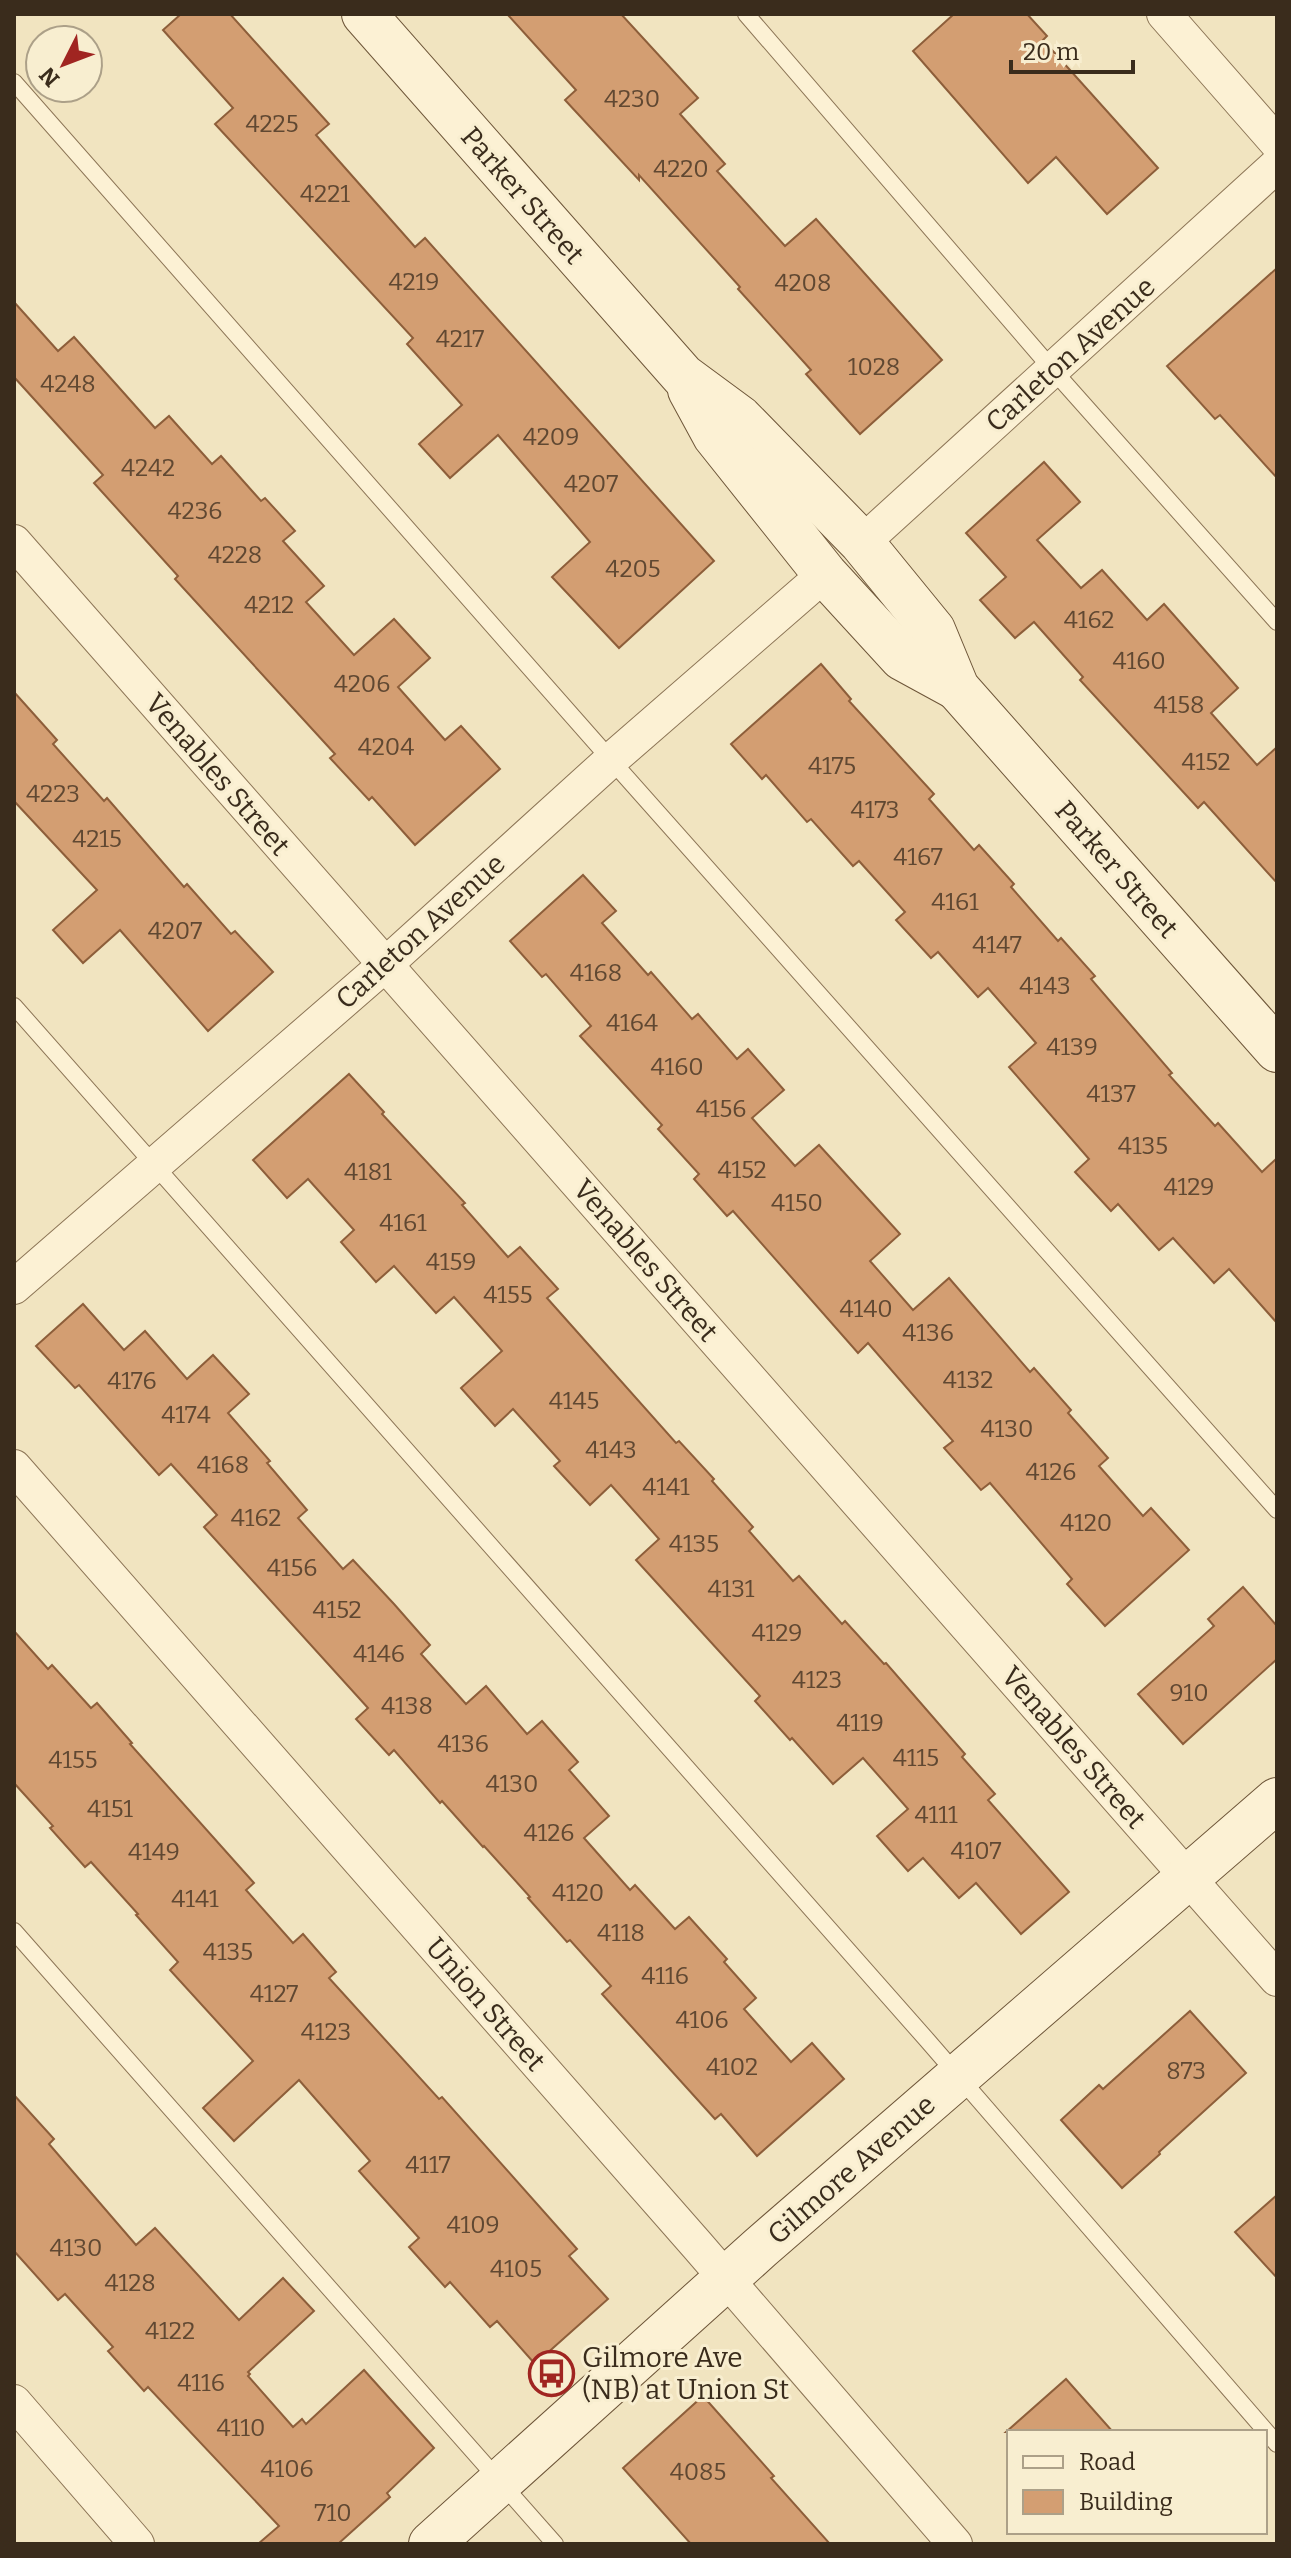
<svg xmlns="http://www.w3.org/2000/svg" width="1291" height="2558" viewBox="0 0 1291 2558" font-family="Bitter,serif">
  <rect width="100%" height="100%" fill="#f1e4c0"/>
  <g fill="#d39e72" stroke="#8d5e3a" stroke-width="2">
    <polygon points="181,14 230,14 329,124 316,135 415,247 425,238 714,561 619,648 552,577 590,542 498,435 450,478 419,444 462,405 407,344 413,338 215,124 233,108 163,30"/>
    <polygon points="507,14 621,14 698,98 680,114 725,164 717,171 785,246 816,219 942,360 860,434 806,374 811,370 738,289 740,287 639,175 639,180 565,100 576,90"/>
    <polygon points="954,14 1027,14 1047,36 1043,40 1158,168 1107,214 1056,157 1028,183 913,51"/>
    <polygon points="1277,268 1277,478 1220,415 1215,419 1167,366"/>
    <polygon points="14,302 58,351 74,337 155,428 169,416 212,464 221,456 261,501 265,498 295,531 283,541 324,586 306,602 354,655 394,619 430,658 398,687 445,740 461,726 500,769 415,845 372,797 369,800 330,758 335,754 175,579 178,576 94,483 103,475 14,377"/>
    <polygon points="1044,462 1080,502 1037,540 1081,588 1102,570 1147,620 1164,604 1238,688 1211,713 1257,765 1277,747 1277,883 1204,802 1198,808 1080,680 1083,677 1034,622 1015,638 980,600 1006,577 966,533"/>
    <polygon points="821,664 851,699 849,701 934,794 929,799 974,850 979,845 1014,884 1011,887 1058,941 1061,938 1095,976 1091,979 1172,1073 1169,1075 1215,1126 1218,1123 1262,1172 1277,1158 1277,1323 1229,1269 1214,1283 1173,1238 1159,1250 1118,1204 1111,1211 1075,1172 1089,1159 1009,1067 1036,1043 988,988 978,997 938,952 931,958 896,920 905,912 859,861 853,866 811,819 807,822 766,775 762,779 731,744"/>
    <polygon points="14,692 57,740 53,744 104,801 107,798 184,887 187,884 231,934 235,931 273,972 208,1031 120,930 83,963 53,930 97,890 14,801"/>
    <polygon points="583,875 616,911 602,923 648,975 651,972 692,1019 698,1014 737,1059 748,1049 784,1090 752,1118 795,1166 819,1145 900,1234 870,1261 913,1310 949,1278 1030,1372 1034,1368 1071,1410 1068,1413 1108,1458 1099,1466 1143,1516 1151,1508 1189,1550 1105,1626 1067,1584 1072,1579 990,1483 981,1490 944,1448 953,1441 868,1343 858,1353 733,1211 727,1216 694,1179 699,1174 658,1129 662,1125 580,1036 591,1026 546,974 542,977 510,941"/>
    <polygon points="349,1074 384,1112 382,1114 465,1203 462,1205 508,1257 520,1247 558,1289 547,1298 676,1443 679,1441 714,1479 712,1481 753,1527 749,1531 793,1581 799,1576 842,1624 845,1621 884,1664 886,1663 965,1754 962,1757 995,1794 988,1800 1069,1892 1021,1934 976,1883 959,1898 923,1858 908,1871 877,1836 908,1809 863,1758 833,1784 792,1738 790,1740 755,1701 760,1696 636,1560 659,1539 611,1485 590,1505 554,1466 560,1461 513,1409 495,1426 461,1388 502,1351 454,1297 436,1313 394,1266 376,1282 341,1242 354,1230 308,1179 287,1198 253,1160"/>
    <polygon points="83,1304 124,1350 145,1331 187,1379 213,1355 249,1394 228,1413 270,1461 267,1463 307,1510 298,1518 343,1569 353,1560 394,1604 430,1645 421,1654 466,1704 486,1686 527,1734 542,1721 578,1762 569,1770 609,1816 584,1838 630,1890 635,1885 675,1929 689,1917 727,1959 724,1962 756,1998 744,2009 791,2062 812,2043 844,2079 757,2156 721,2114 715,2119 602,1994 611,1986 570,1940 567,1942 528,1898 530,1897 484,1846 483,1847 442,1801 440,1803 394,1750 389,1755 356,1719 368,1708 204,1527 217,1515 171,1464 159,1475 79,1385 75,1388 36,1346"/>
    <polygon points="1243,1587 1277,1626 1277,1659 1183,1744 1138,1694 1214,1626 1208,1619"/>
    <polygon points="14,1631 48,1669 52,1665 91,1708 97,1703 132,1743 130,1744 254,1883 246,1890 293,1943 303,1934 336,1972 329,1978 439,2099 442,2097 577,2249 569,2256 608,2299 535,2364 497,2321 490,2327 450,2282 445,2287 409,2247 419,2238 359,2171 370,2161 299,2080 234,2141 203,2108 253,2061 170,1970 178,1962 136,1915 138,1914 91,1862 85,1867 50,1828 53,1826 14,1783"/>
    <polygon points="1190,2011 1246,2073 1159,2152 1160,2154 1122,2188 1061,2120 1099,2085 1103,2089"/>
    <polygon points="14,2095 54,2139 49,2144 136,2245 155,2228 239,2320 283,2278 314,2311 248,2372 250,2374 248,2376 293,2427 302,2419 306,2424 364,2370 434,2448 387,2493 390,2497 338,2544 258,2544 279,2526 148,2387 144,2391 108,2351 113,2347 65,2294 58,2300 14,2251"/>
    <polygon points="1277,2195 1277,2278 1235,2232"/>
    <polygon points="1066,2379 1113,2432 1006,2432"/>
    <polygon points="703,2396 774,2476 771,2478 830,2544 691,2544 623,2468"/>
  </g>
  <g fill="none" stroke-linecap="round" stroke-linejoin="round">
    <defs>
      <g id="lane">
        <polyline points="746,14 1052,369 1277,622"/>
        <polyline points="14,82 611,760 1277,1510"/>
        <polyline points="14,1006 927,2040 1277,2444"/>
        <polyline points="14,1931 555,2544"/>
      </g>
      <g id="street">
        <polyline points="1164,14 1277,143"/>
        <polyline points="14,542 1277,1979"/>
        <polyline points="862,543 1277,165"/>
        <polyline points="14,1287 386,964 611,760 825,574"/>
        <polyline points="14,1467 697,2245 955,2544"/>
        <polyline points="14,2402 137,2544"/>
      </g>
      <g id="secondary">
        <polyline points="364,14 683,376 740,418 862,543 933,630 957,688 1277,1050"/>
        <polyline points="690,390 715,436 825,574 902,658 957,688"/>
        <polyline points="431,2544 760,2248 1277,1800"/>
      </g>
    </defs>
    <use href="#lane" stroke="#8c7556" stroke-width="18"/>
    <use href="#street" stroke="#8c7556" stroke-width="36"/>
    <use href="#secondary" stroke="#6e5639" stroke-width="46"/>
    <use href="#lane" stroke="#fcf1d4" stroke-width="16"/>
    <use href="#street" stroke="#fcf1d4" stroke-width="34"/>
    <use href="#secondary" stroke="#fcf1d4" stroke-width="44"/>
  </g>
  <defs>
    <symbol id="bus-ring" viewBox="-11 -11 22 22"><circle r="9.5" fill="#f8eed0" stroke="#a02521" stroke-width="1.5"/><path d="M-5-6H5V4H4V6H2V4H-2V6H-4V4H-5ZM-3.5-4V0h7V-4ZM-3.5 1.2v1.5H-2V1.2ZM2 1.2v1.5H3.5V1.2Z" fill="#a02521"/></symbol>
  </defs>
  <g fill-rule="evenodd">
    <use href="#bus-ring" x="526" y="2348" width="51" height="51"/>
  </g>
  <g text-anchor="middle" stroke-width="6" stroke-linejoin="round" paint-order="stroke">
    <g font-size="24" fill="#604832">
      <text x="632" y="107">4230</text>
      <text x="272" y="132">4225</text>
      <text x="681" y="177">4220</text>
      <text x="325" y="202">4221</text>
      <text x="414" y="290">4219</text>
      <text x="803" y="291">4208</text>
      <text x="460" y="347">4217</text>
      <text x="874" y="375">1028</text>
      <text x="68" y="392">4248</text>
      <text x="551" y="445">4209</text>
      <text x="148" y="476">4242</text>
      <text x="591" y="492">4207</text>
      <text x="195" y="519">4236</text>
      <text x="235" y="563">4228</text>
      <text x="633" y="577">4205</text>
      <text x="269" y="613">4212</text>
      <text x="1089" y="628">4162</text>
      <text x="1139" y="669">4160</text>
      <text x="362" y="692">4206</text>
      <text x="1179" y="713">4158</text>
      <text x="386" y="755">4204</text>
      <text x="1206" y="770">4152</text>
      <text x="832" y="774">4175</text>
      <text x="53" y="802">4223</text>
      <text x="875" y="818">4173</text>
      <text x="97" y="847">4215</text>
      <text x="918" y="865">4167</text>
      <text x="955" y="910">4161</text>
      <text x="175" y="939">4207</text>
      <text x="997" y="953">4147</text>
      <text x="596" y="981">4168</text>
      <text x="1045" y="994">4143</text>
      <text x="632" y="1031">4164</text>
      <text x="1072" y="1055">4139</text>
      <text x="677" y="1075">4160</text>
      <text x="1111" y="1102">4137</text>
      <text x="721" y="1117">4156</text>
      <text x="1143" y="1154">4135</text>
      <text x="742" y="1178">4152</text>
      <text x="368" y="1180">4181</text>
      <text x="1189" y="1195">4129</text>
      <text x="797" y="1211">4150</text>
      <text x="403" y="1231">4161</text>
      <text x="451" y="1270">4159</text>
      <text x="508" y="1303">4155</text>
      <text x="866" y="1317">4140</text>
      <text x="928" y="1341">4136</text>
      <text x="968" y="1388">4132</text>
      <text x="132" y="1389">4176</text>
      <text x="574" y="1409">4145</text>
      <text x="186" y="1423">4174</text>
      <text x="1007" y="1437">4130</text>
      <text x="611" y="1458">4143</text>
      <text x="223" y="1473">4168</text>
      <text x="1051" y="1480">4126</text>
      <text x="666" y="1495">4141</text>
      <text x="256" y="1526">4162</text>
      <text x="1086" y="1531">4120</text>
      <text x="694" y="1552">4135</text>
      <text x="292" y="1576">4156</text>
      <text x="731" y="1597">4131</text>
      <text x="337" y="1618">4152</text>
      <text x="777" y="1641">4129</text>
      <text x="379" y="1662">4146</text>
      <text x="817" y="1688">4123</text>
      <text x="1189" y="1701">910</text>
      <text x="407" y="1714">4138</text>
      <text x="860" y="1731">4119</text>
      <text x="463" y="1752">4136</text>
      <text x="916" y="1766">4115</text>
      <text x="73" y="1768">4155</text>
      <text x="512" y="1792">4130</text>
      <text x="110" y="1817">4151</text>
      <text x="936" y="1823">4111</text>
      <text x="549" y="1841">4126</text>
      <text x="976" y="1859">4107</text>
      <text x="154" y="1860">4149</text>
      <text x="578" y="1901">4120</text>
      <text x="195" y="1907">4141</text>
      <text x="621" y="1941">4118</text>
      <text x="228" y="1960">4135</text>
      <text x="665" y="1984">4116</text>
      <text x="274" y="2002">4127</text>
      <text x="702" y="2028">4106</text>
      <text x="326" y="2040">4123</text>
      <text x="732" y="2075">4102</text>
      <text x="1186" y="2079">873</text>
      <text x="428" y="2173">4117</text>
      <text x="473" y="2233">4109</text>
      <text x="76" y="2256">4130</text>
      <text x="516" y="2277">4105</text>
      <text x="130" y="2291">4128</text>
      <text x="170" y="2339">4122</text>
      <text x="201" y="2391">4116</text>
      <text x="241" y="2436">4110</text>
      <text x="287" y="2477">4106</text>
      <text x="698" y="2480">4085</text>
      <text x="333" y="2521">710</text>
    </g>
    <g font-size="28" fill="#3a2c1c" stroke="#f8eed0">
      <text transform="translate(523 195) rotate(49)" y="10">Parker Street</text>
      <text transform="translate(1070 354) rotate(-42)" y="10">Carleton Avenue</text>
      <text transform="translate(218 774) rotate(49)" y="10">Venables Street</text>
      <text transform="translate(1117 869) rotate(49)" y="10">Parker Street</text>
      <text transform="translate(420 931) rotate(-42)" y="10">Carleton Avenue</text>
      <text transform="translate(646 1260) rotate(49)" y="10">Venables Street</text>
      <text transform="translate(1074 1747) rotate(49)" y="10">Venables Street</text>
      <text transform="translate(486 2004) rotate(49)" y="10">Union Street</text>
      <text transform="translate(851 2169) rotate(-41)" y="10">Gilmore Avenue</text>
    </g>
    <g font-size="28" fill="#3a2c1c" stroke="#f8eed0" text-anchor="start">
      <text x="582" y="2367">Gilmore Ave<tspan x="582" dy="32">(NB) at Union St</tspan></text>
    </g>
  </g>
  <rect width="1291" height="2558" fill="none" stroke="#3a2c1c" stroke-width="32"/>
  <rect x="1007" y="2430" width="260" height="104" fill="#f8eed0" stroke="#aca088" stroke-width="2"/>
  <rect x="1023" y="2456" width="40" height="12" fill="#fcf1d4" stroke="#aca088" stroke-width="2"/>
  <text x="1079" y="2470" font-size="24" fill="#3a2c1c">Road</text>
  <rect x="1023" y="2490" width="40" height="24" fill="#d39e72" stroke="#aca088" stroke-width="2"/>
  <text x="1079" y="2510" font-size="24" fill="#3a2c1c">Building</text>
  <g transform="translate(64 64) rotate(228)"><circle r="38" fill="#f8eed0" stroke="#aca088" stroke-width="2"/>
  <path d="M0-6L14 30L0 20L-14 30Z" fill="#a02521"/>
  <text y="-12" font-size="22" font-weight="bold" text-anchor="middle" fill="#3a2c1c">N</text>
  </g>
  <path d="M1011 60v12h122v-12" fill="none" stroke="#3a2c1c" stroke-width="4"/>
  <text x="1023" y="60" font-size="24" fill="#3a2c1c" stroke="#f8eed0" stroke-width="6" paint-order="stroke">20 m</text>
</svg>
